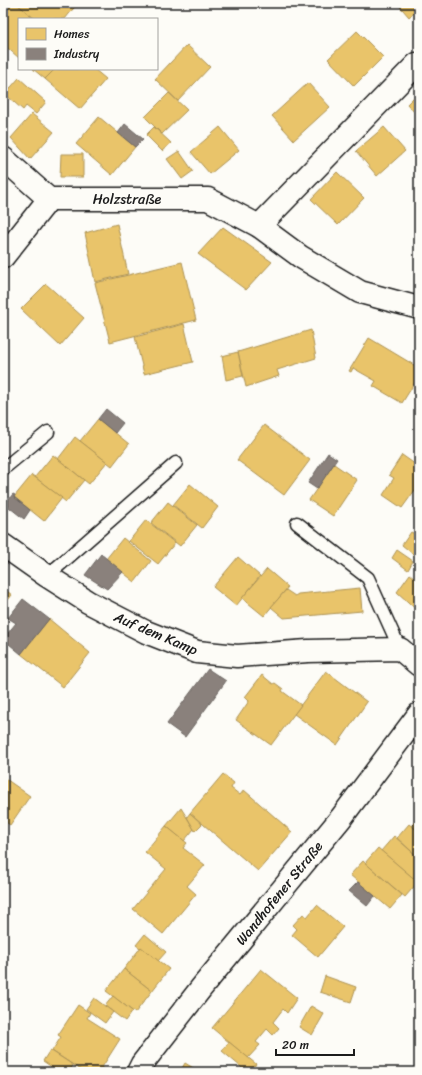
<svg xmlns="http://www.w3.org/2000/svg" width="422" height="1075" viewBox="0 0 422 1075" font-family="Sriracha,sans-serif">
  <rect width="100%" height="100%" fill="#fdfcf7"/>
  <filter id="ink" filterUnits="userSpaceOnUse"><feTurbulence type="fractalNoise" baseFrequency=".025" numOctaves="2"/><feDisplacementMap in="SourceGraphic" scale="8" xChannelSelector="R" yChannelSelector="G"/><feConvolveMatrix kernelMatrix="1 2 1 2 8 2 1 2 1" color-interpolation-filters="sRGB"/></filter>
  <g filter="url(#ink)">
    <g fill="#e9c46a" stroke="#ac9253">
      <polygon points="10,3 16,3 35,19 19,19 19,58 3,44 3,11"/>
      <polygon points="16,3 77,3 77,4 65,19 35,19"/>
      <polygon points="397,3 419,3 419,8 409,17"/>
      <polygon points="357,31 383,57 354,86 328,59"/>
      <polygon points="187,45 210,67 178,101 155,79"/>
      <polygon points="33,69 55,69 45,79"/>
      <polygon points="55,69 94,69 106,79 80,109 45,79"/>
      <polygon points="19,78 46,102 36,114 26,106 23,110 5,94"/>
      <polygon points="308,83 330,107 294,140 272,116"/>
      <polygon points="419,92 419,120 414,116 416,114 407,104"/>
      <polygon points="169,93 187,110 162,134 145,117"/>
      <polygon points="32,114 54,132 30,159 11,138"/>
      <polygon points="99,117 135,147 112,175 76,144"/>
      <polygon points="154,127 171,143 162,151 146,135"/>
      <polygon points="220,127 239,150 210,174 191,152"/>
      <polygon points="384,127 405,151 377,176 356,151"/>
      <polygon points="179,151 193,171 182,179 167,159"/>
      <polygon points="61,154 83,154 83,177 60,177"/>
      <polygon points="337,172 364,198 338,225 311,199"/>
      <polygon points="117,224 128,274 95,282 85,233"/>
      <polygon points="223,227 272,262 246,290 198,254"/>
      <polygon points="182,262 196,320 110,342 95,283"/>
      <polygon points="46,284 84,318 60,346 21,309"/>
      <polygon points="184,324 193,362 144,374 135,337"/>
      <polygon points="311,330 316,358 277,370 279,376 246,387 238,352"/>
      <polygon points="369,338 419,368 419,376 402,403 373,386 376,381 353,368 351,372 349,371"/>
      <polygon points="238,352 243,376 226,380 222,356"/>
      <polygon points="98,419 129,444 112,466 80,441"/>
      <polygon points="264,425 310,460 284,495 237,460"/>
      <polygon points="75,437 107,462 89,484 58,459"/>
      <polygon points="53,455 84,480 66,502 35,477"/>
      <polygon points="402,455 419,467 419,492 415,490 402,508 383,495 394,478 389,475"/>
      <polygon points="334,464 357,480 333,516 309,500"/>
      <polygon points="32,475 62,498 44,521 14,497"/>
      <polygon points="190,484 218,507 202,528 173,505"/>
      <polygon points="168,502 197,525 180,546 151,523"/>
      <polygon points="146,520 175,543 158,564 129,541"/>
      <polygon points="411,532 419,536 419,559 402,545"/>
      <polygon points="123,538 151,561 135,582 106,559"/>
      <polygon points="397,550 413,561 408,570 392,558"/>
      <polygon points="238,557 260,576 236,606 213,587"/>
      <polygon points="267,569 288,587 264,616 242,598"/>
      <polygon points="410,574 419,581 419,612 397,592"/>
      <polygon points="3,588 12,595 3,606"/>
      <polygon points="360,588 362,611 284,618 271,607 286,590 295,596 298,594"/>
      <polygon points="49,619 90,653 63,687 21,654"/>
      <polygon points="326,671 367,702 337,745 294,714"/>
      <polygon points="262,675 273,684 275,683 283,689 282,691 301,705 271,745 236,720 249,701 245,697"/>
      <polygon points="223,774 234,783 231,788 240,795 244,790 292,832 258,871 190,813"/>
      <polygon points="3,777 30,796 10,825 3,820"/>
      <polygon points="181,808 194,829 184,841 166,826"/>
      <polygon points="190,813 202,824 195,831 187,817"/>
      <polygon points="419,818 419,832 412,826"/>
      <polygon points="409,824 419,832 419,858 397,838"/>
      <polygon points="166,826 187,843 183,848 205,865 187,886 196,894 163,934 133,909 166,869 145,852"/>
      <polygon points="394,836 419,858 419,883 381,851"/>
      <polygon points="378,848 418,882 405,897 365,863"/>
      <polygon points="363,861 402,895 390,909 350,875"/>
      <polygon points="317,905 343,927 318,957 292,935 297,929 293,925 303,914 307,917"/>
      <polygon points="145,934 166,952 158,961 136,945"/>
      <polygon points="141,947 169,969 152,991 124,969"/>
      <polygon points="124,969 152,991 135,1013 106,991"/>
      <polygon points="261,969 297,998 287,1013 283,1009 273,1022 279,1028 273,1035 267,1029 256,1042 260,1045 248,1058 212,1028"/>
      <polygon points="325,976 356,987 351,1002 320,992"/>
      <polygon points="113,996 132,1011 125,1021 105,1006"/>
      <polygon points="94,998 113,1012 105,1023 86,1009"/>
      <polygon points="78,1005 90,1013 87,1018 120,1039 99,1072 84,1072 52,1051 61,1037 58,1035"/>
      <polygon points="311,1006 324,1014 312,1035 299,1027"/>
      <polygon points="229,1042 256,1064 250,1072 247,1072 222,1051"/>
      <polygon points="50,1050 73,1065 69,1072 59,1072 43,1061"/>
      <polygon points="185,1063 200,1072 180,1072"/>
    </g>
    <g fill="#8a817c" stroke="#69635f">
      <polygon points="125,124 143,139 135,147 118,133"/>
      <polygon points="106,409 123,423 115,433 98,419"/>
      <polygon points="328,453 337,459 317,489 308,483"/>
      <polygon points="13,494 15,495 14,497 30,510 24,519 5,504"/>
      <polygon points="101,554 123,572 107,589 85,575"/>
      <polygon points="23,599 49,619 21,654 3,639 16,623 8,618"/>
      <polygon points="208,669 226,681 185,737 167,724"/>
      <polygon points="358,882 375,896 367,906 349,891"/>
    </g>
    <g fill="none" stroke-linecap="round" stroke-linejoin="round">
      <defs>
        <g id="lane">
          <polyline points="3,469 48,432"/>
          <polyline points="297,523 368,578 400,649"/>
          <polyline points="47,576 176,463"/>
        </g>
        <g id="street">
          <polyline points="3,158 49,199 208,199 259,226 301,257 360,292 419,308"/>
          <polyline points="259,226 417,64"/>
          <polyline points="3,257 49,199"/>
          <polyline points="3,545 47,576 88,602 146,632 197,652 237,656 308,651 400,649 419,665"/>
          <polyline points="138,1072 142,1064 202,987 341,818 419,714"/>
        </g>
      </defs>
      <use href="#lane" stroke="#1c1c1c" stroke-width="15"/>
      <use href="#street" stroke="#1c1c1c" stroke-width="25"/>
      <use href="#lane" stroke="#fdfcf7" stroke-width="12"/>
      <use href="#street" stroke="#fdfcf7" stroke-width="22"/>
    </g>
  </g>
  <g text-anchor="middle" stroke-width="4" stroke-linejoin="round" paint-order="stroke">
    <g font-size="14" fill="#1c1c1c" stroke="#fdfcf7">
      <text x="127" y="204">Holzstraße</text>
      <text transform="translate(156 633) rotate(23)" y="5">Auf dem Kamp</text>
      <text transform="translate(279 893) rotate(-51)" y="5">Wandhofener Straße</text>
    </g>
  </g>
  <rect width="422" height="1075" fill="none" stroke="#fdfcf7" stroke-width="16"/>
  <rect x="8" y="8" width="406" height="1059" fill="none" stroke="#1c1c1c" stroke-width="1.5" filter="url(#ink)"/>
  <rect x="18" y="18" width="140" height="52" fill="#fdfcf7" stroke="#a3a29f"/>
  <rect x="26" y="28" width="20" height="12" fill="#e9c46a" stroke="#a3a29f"/>
  <text x="54" y="38" font-size="12" fill="#1c1c1c">Homes</text>
  <rect x="26" y="48" width="20" height="12" fill="#8a817c" stroke="#a3a29f"/>
  <text x="54" y="58" font-size="12" fill="#1c1c1c">Industry</text>
  <path d="M276 1049v6h78v-6" fill="none" stroke="#1c1c1c" stroke-width="2"/>
  <text x="282" y="1049" font-size="12" fill="#1c1c1c" stroke="#fdfcf7" stroke-width="3" paint-order="stroke">20 m</text>
</svg>
